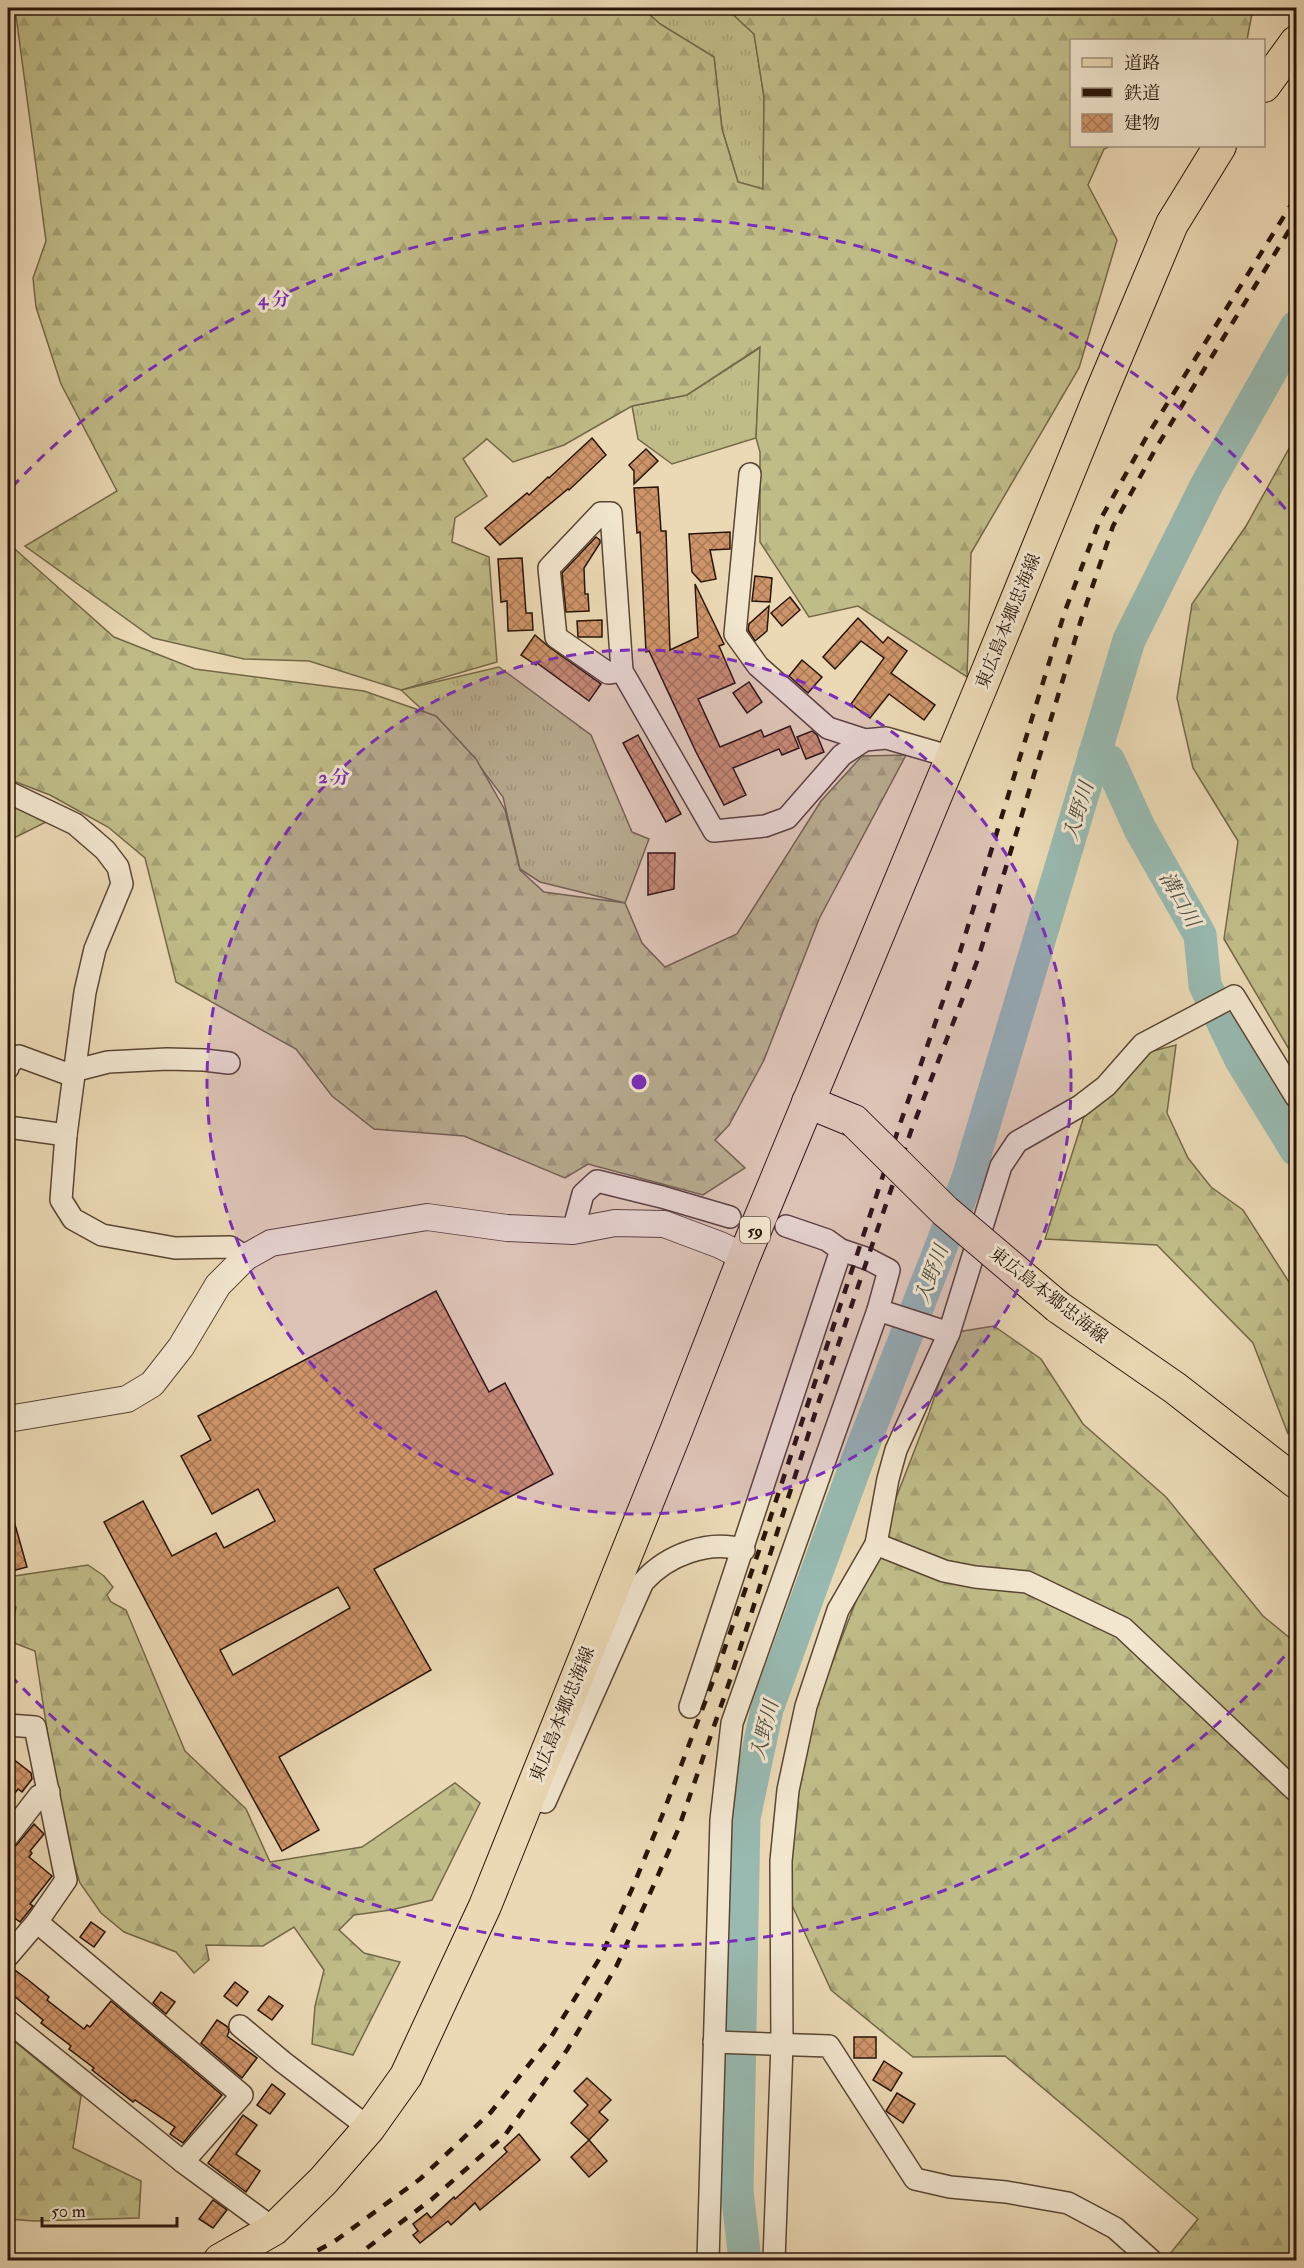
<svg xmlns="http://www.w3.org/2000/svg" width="1304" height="2268" viewBox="0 0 1304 2268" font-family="'IM FELL Double Pica','Noto Serif JP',serif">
  <defs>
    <pattern id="grass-tufts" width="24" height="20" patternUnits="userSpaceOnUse" patternTransform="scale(1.5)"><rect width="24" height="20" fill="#c0bc88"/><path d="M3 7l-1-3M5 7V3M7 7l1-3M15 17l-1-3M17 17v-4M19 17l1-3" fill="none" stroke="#a5a174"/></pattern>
    <pattern id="forest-firs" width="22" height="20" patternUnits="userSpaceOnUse" patternTransform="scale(1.5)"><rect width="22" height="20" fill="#c0bc88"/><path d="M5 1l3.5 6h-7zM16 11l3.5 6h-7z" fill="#a5a174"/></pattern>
    <pattern id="building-cross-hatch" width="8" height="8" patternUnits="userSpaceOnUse" patternTransform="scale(1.5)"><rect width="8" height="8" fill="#cf956a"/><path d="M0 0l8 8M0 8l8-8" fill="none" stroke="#a87855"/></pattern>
  </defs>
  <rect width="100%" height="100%" fill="#ebd9b5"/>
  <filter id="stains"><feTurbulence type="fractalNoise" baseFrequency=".00333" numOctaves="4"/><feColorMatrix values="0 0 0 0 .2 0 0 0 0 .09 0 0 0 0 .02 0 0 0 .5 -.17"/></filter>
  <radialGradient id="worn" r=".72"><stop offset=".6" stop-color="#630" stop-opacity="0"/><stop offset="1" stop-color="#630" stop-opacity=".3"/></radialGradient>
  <g fill="url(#grass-tufts)" stroke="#746848" stroke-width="1.5">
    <polygon points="642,8 726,8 754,34 764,97 763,189 738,182 722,129 714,57 660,24"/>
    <polygon points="761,347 756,438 672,464 638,439 632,406 687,395"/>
    <polygon points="499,667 591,735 632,832 649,839 625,903 540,882 520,869 503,797 472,756 401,690"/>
  </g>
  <g fill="url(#forest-firs)" stroke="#746848" stroke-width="1.5">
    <polygon points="15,8 642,8 660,24 714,57 722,129 738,182 763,189 764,97 754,34 726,8 1253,8 1247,40 1072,40 1072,146 1111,146 1104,149 1088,185 1117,240 1079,368 971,553 967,677 858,606 809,617 760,542 760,452 756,438 760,347 687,395 632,406 564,445 513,462 487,439 463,459 487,496 455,518 452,542 489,557 497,662 401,690 309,661 244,659 153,638 25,546 117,491 61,384 36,307 33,278 46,241"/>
    <polygon points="1296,436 1296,1061 1224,939 1238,841 1193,768 1177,698 1192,604 1246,526"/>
    <polygon points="8,543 114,637 195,669 364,691 436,716 476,759 505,810 520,870 544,892 625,903 642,943 665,967 737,934 821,801 862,756 906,755 819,919 764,1060 729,1125 715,1140 745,1168 703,1195 588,1164 565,1178 464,1136 374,1129 332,1096 296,1049 176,982 145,858 108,827 50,795 8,779"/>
    <polygon points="8,798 52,819 8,841"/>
    <polygon points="1176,1045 1167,1113 1188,1158 1211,1187 1243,1210 1296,1293 1288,1434 1253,1343 1157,1245 1045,1239 1085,1113 1145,1053"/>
    <polygon points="994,1326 1041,1359 1083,1424 1166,1497 1263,1616 1296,1643 1296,2260 1165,2260 1198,2219 1005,2056 913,2057 831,1990 774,1866 816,1704 929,1413 957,1332"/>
    <polygon points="88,1565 104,1576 113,1587 107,1595 111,1602 126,1610 185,1751 246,1809 270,1862 362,1847 455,1783 480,1803 432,1900 391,1910 354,1915 339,1930 364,1953 400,1962 353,2055 312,2044 315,2006 324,1970 294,1927 263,1946 206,1945 209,1960 194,1973 176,1952 124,1932 101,1913 80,1883 62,1828 35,1651 9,1641 16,1607 8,1608 8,1577"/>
    <polygon points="8,2036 81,2096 73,2148 141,2181 139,2218 34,2221 8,2219"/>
  </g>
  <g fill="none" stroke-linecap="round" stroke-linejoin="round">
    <g stroke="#98bab1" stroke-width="33">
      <polyline points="1094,755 1109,761 1140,829 1200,935 1205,985 1241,1060 1296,1150"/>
      <polyline points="745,2260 737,2191 744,1818 767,1709 859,1456 968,1178 1129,640 1207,484 1296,327"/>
    </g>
  </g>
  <g fill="url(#building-cross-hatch)" stroke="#281408" stroke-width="1.5" fill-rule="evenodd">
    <polygon points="592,438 606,455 569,490 568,489 500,545 485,528 527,493 529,495 548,477 549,478"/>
    <polygon points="646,449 658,461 634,484 634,471 629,465"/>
    <polygon points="658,487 661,531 666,531 670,650 698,637 695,584 724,644 719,646 735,683 698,699 720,747 761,730 764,737 790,726 799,748 782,755 779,749 733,768 746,795 724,805 696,752 649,651 646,652 640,532 637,533 634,488"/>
    <polygon points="730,532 730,549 710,550 716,579 701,582 692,572 689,534"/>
    <polygon points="596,537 600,540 600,543 584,568 585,594 588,594 589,611 566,612 562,573"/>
    <polygon points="522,558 526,613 532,613 533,630 508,631 507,601 501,602 498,559"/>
    <polygon points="755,576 772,578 770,602 752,601"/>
    <polygon points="790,597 800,610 782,626 771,613"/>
    <polygon points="769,606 767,631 755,641 748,630 749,624"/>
    <polygon points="858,618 883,643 888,637 907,651 891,673 935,705 924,720 889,694 870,718 851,704 884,658 861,641 835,669 823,657"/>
    <polygon points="602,620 602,637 578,637 577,621"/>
    <polygon points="535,635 549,647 601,684 589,701 537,663 536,665 521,655"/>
    <polygon points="802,660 822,677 808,693 789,676"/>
    <polygon points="749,682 762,702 747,713 733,693"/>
    <polygon points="812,731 817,735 824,752 806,759 797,737"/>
    <polygon points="638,735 681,814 666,822 623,743"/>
    <polygon points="648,853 675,853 674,889 648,895"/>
    <path d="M 436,1291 L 489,1392 L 505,1383 L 553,1474 L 374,1569 L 431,1670 L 279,1757 L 319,1830 L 282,1851 L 188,1681 L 104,1522 L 143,1501 L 172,1556 L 216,1533 L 224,1548 L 275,1521 L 258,1489 L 212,1514 L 181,1456 L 211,1440 L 198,1416 ZM 338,1587 L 350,1608 L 233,1675 L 220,1650 Z"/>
    <polygon points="8,1514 12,1514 27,1567 8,1572"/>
    <polygon points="8,1755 31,1773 32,1779 22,1792 18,1789 8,1802"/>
    <polygon points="34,1824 44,1834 30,1851 32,1853 29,1857 52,1876 30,1904 33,1906 20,1922 8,1913 8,1855"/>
    <polygon points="91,1922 105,1932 94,1947 80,1937"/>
    <polygon points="8,1968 12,1968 27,1979 49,1997 47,2000 84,2029 87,2025 90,2027 111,2001 222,2095 183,2143 170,2134 175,2127 135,2100 133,2102 92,2070 94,2068 69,2049 71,2046 41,2023 43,2020 8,1991"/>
    <polygon points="235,1982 248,1992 237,2006 224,1996"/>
    <polygon points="161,1992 175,2002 166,2014 153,2003"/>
    <polygon points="269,1996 283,2006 272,2020 258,2010"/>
    <polygon points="217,2020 228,2027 229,2032 227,2036 257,2058 242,2078 201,2043"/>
    <rect x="854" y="2037" width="22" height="21"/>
    <polygon points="884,2061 902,2073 891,2091 873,2080"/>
    <polygon points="587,2078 611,2100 599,2112 608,2120 589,2140 571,2123 588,2105 574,2091"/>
    <polygon points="272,2084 285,2094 270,2114 257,2105"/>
    <polygon points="897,2093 915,2104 903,2123 886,2111"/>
    <polygon points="243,2115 257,2125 236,2154 260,2171 246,2192 208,2163"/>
    <polygon points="519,2134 540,2160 480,2210 475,2203 451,2225 448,2221 420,2243 413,2235 418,2231 413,2224 427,2213 431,2218 454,2197 455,2199 507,2152 504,2148"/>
    <polygon points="589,2140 607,2161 589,2177 571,2157"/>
    <polygon points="213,2200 227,2210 213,2228 199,2219"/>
  </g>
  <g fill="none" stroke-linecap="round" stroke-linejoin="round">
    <defs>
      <g id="minor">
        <polyline points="750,474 735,634 758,666 828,728 865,740"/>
        <polyline points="622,671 608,673 556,637 549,568 601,513 611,513 622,671 714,831 765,826 787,818 842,755 865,740 886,738 952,757"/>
        <polyline points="8,792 75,824 105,850 118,867 122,884 95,949 85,992 66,1135 61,1200 73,1219 102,1235 175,1248 230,1247 246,1257"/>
        <polyline points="8,1068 8,1064 19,1056 65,1073 108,1062 167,1059 204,1060 229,1063"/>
        <polyline points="8,1127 66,1135"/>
        <polyline points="786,1226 827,1240 841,1250 868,1259 889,1270 878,1310 949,1333 1001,1166 1017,1142 1080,1106 1106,1086 1143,1044 1234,996 1296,1097"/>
        <polyline points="573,1231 583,1194 597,1181 662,1197 730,1217"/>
        <polyline points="876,1544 944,1571 975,1577 1027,1582 1123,1628 1296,1791"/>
        <polyline points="690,1707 841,1250"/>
        <polyline points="8,1725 35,1727 66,1880 37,1922 242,2095 183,2162"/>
        <path d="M 528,1799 L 545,1802 L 643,1582 C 667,1555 709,1539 744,1550"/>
        <polyline points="8,1836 39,1796 49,1792"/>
        <polyline points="8,1956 37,1922"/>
        <polyline points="8,2021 183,2162 274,2229"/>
        <polyline points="240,2026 283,2062 369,2128"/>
        <polyline points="714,2042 829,2046 915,2179 950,2187 1006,2192 1068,2203 1115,2228 1151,2260"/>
        <polyline points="708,2260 721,1820 732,1723 878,1310"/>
        <polyline points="774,2260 782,2044 781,1861 788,1790 806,1706 838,1610 876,1544 888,1479 896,1450 949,1333"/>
      </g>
      <polyline id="tertiary" points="8,1419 127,1399 152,1384 181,1347 218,1285 246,1257 271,1243 427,1217 507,1228 573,1231 615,1223 664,1224 720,1245 744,1257"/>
      <g id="primary">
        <polyline points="1264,86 1296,42"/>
        <polyline points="808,1102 854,1121"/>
        <polyline points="1058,1307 1175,1388 1296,1482"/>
        <polyline points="220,2260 274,2229 323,2181 369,2128 406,2076 485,1906 676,1431 744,1257 981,687 1101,393 1172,224 1220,146"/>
      </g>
    </defs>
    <use href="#minor" stroke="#594533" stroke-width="24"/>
    <use href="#tertiary" stroke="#594533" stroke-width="28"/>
    <use href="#primary" stroke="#281408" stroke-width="34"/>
    <use href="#minor" stroke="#f2e6cf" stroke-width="21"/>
    <use href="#tertiary" stroke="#f2e6cf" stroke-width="26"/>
    <use href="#primary" stroke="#ebd9b5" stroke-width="32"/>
    <g stroke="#281408" stroke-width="4.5" stroke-dasharray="10 10" stroke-linecap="butt">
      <polyline points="300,2260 335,2241 420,2179 491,2112 551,2037 601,1956 632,1889 662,1816 716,1673 768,1525 899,1127 960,952 1065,611 1099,522 1147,436 1296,197"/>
      <polyline points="351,2260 432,2199 505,2135 567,2050 616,1967 648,1898 678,1830 731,1677 819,1401 911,1131 978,959 1081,620 1113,526 1156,448 1296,219"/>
    </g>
    <defs>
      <polyline id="primary-bridge" points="854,1121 945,1211 1058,1307"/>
    </defs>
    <use href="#primary-bridge" stroke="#281408" stroke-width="34" stroke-linecap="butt"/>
    <use href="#primary-bridge" stroke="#ebd9b5" stroke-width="32"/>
  </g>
  <circle cx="639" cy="1082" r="432" fill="#7b2cbf" fill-opacity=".12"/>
  <g fill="none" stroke="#7b2cbf" stroke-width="3" stroke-dasharray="10 8">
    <circle cx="639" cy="1082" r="432"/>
    <path d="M1296 1643A864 864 0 0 1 12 1677M12 487A864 864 0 0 1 1296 521"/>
  </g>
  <g text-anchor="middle" stroke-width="6" stroke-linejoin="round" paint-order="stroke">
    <rect fill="#f2e6cf" stroke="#655344" stroke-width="1.5" x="740" y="1217" width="30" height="26" rx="4.5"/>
    <g font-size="16" font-weight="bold" fill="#281408">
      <text x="755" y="1236">59</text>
    </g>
    <g font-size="18" fill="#281408" stroke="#f2e6cf">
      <text transform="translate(1008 621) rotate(-68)" y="6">東広島本郷忠海線</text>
      <text transform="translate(1049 1295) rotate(38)" y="6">東広島本郷忠海線</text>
      <text transform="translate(562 1714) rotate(-68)" y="6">東広島本郷忠海線</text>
    </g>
    <g font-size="20" font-style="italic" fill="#4f4e43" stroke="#f2e6cf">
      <text transform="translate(1078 811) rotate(-73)" y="7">入野川</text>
      <text transform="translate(1180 899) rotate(60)" y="7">溝口川</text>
      <text transform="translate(931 1274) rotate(-69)" y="7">入野川</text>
      <text transform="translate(764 1730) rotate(-76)" y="7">入野川</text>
    </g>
  </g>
  <circle cx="639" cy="1082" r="9" fill="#7b2cbf" stroke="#f2e6cf" stroke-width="3"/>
  <g font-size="18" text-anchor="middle" font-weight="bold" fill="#7b2cbf" stroke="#f2e6cf" stroke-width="6" stroke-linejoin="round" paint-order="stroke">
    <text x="274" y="305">4 分</text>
    <text x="334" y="783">2 分</text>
  </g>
  <rect width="1304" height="2268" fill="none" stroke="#ebd9b5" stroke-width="30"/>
  <rect x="9" y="9" width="1286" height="2250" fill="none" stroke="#281408" stroke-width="3"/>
  <rect x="15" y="15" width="1274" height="2238" fill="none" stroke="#281408" stroke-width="1.5"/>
  <rect x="1070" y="39" width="195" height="108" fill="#f2e6cf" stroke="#a1927f" stroke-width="1.5"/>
  <rect x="1082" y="58" width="30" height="9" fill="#ebd9b5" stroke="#a1927f" stroke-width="1.5"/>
  <text x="1124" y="69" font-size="18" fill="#281408">道路</text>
  <rect x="1082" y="88" width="30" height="9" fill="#281408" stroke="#a1927f" stroke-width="1.5"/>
  <text x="1124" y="99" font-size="18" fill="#281408">鉄道</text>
  <rect x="1082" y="114" width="30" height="18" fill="url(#building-cross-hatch)" stroke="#a1927f" stroke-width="1.5"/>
  <text x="1124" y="129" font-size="18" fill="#281408">建物</text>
  <path d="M42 2217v9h135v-9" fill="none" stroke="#281408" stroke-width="3"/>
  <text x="51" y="2217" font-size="18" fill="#281408" stroke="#f2e6cf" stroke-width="4.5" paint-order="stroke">50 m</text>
  <rect width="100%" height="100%" filter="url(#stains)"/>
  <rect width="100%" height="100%" fill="url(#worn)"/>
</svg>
